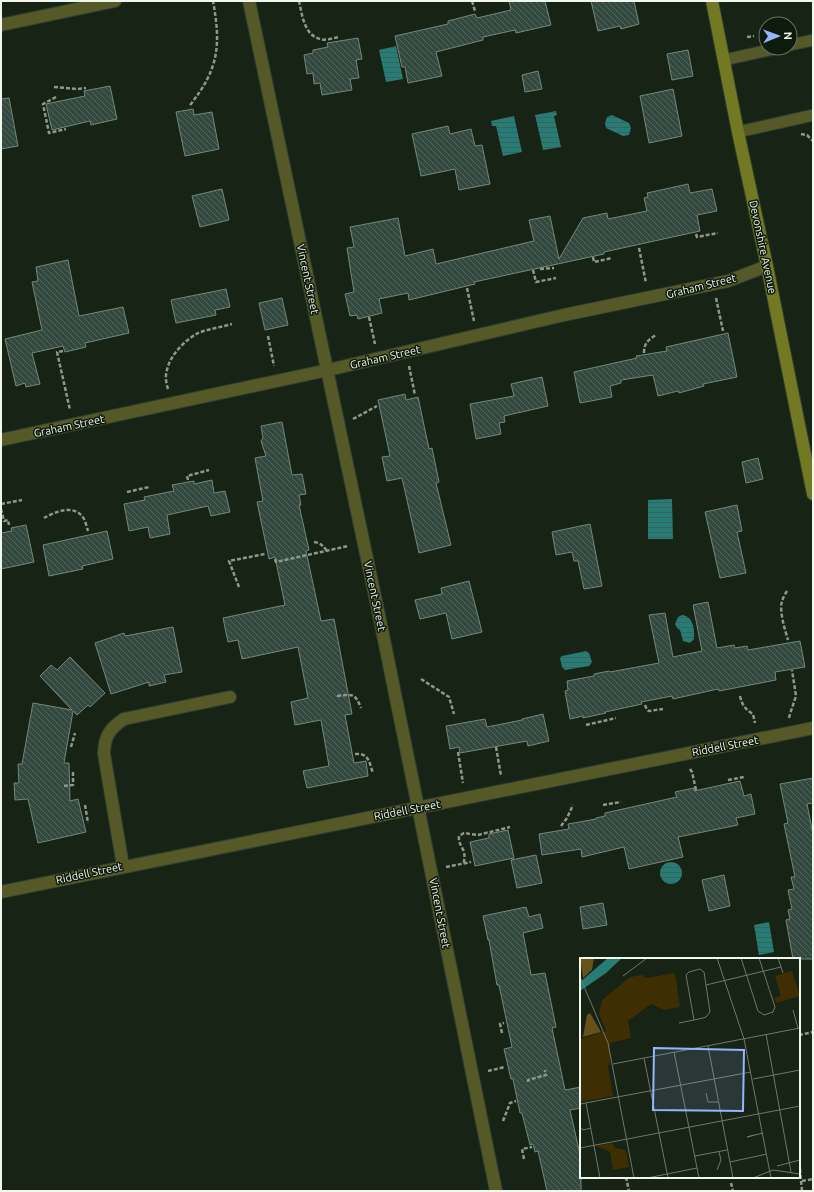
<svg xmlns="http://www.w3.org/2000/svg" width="814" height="1192" viewBox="0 0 814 1192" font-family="Ubuntu,sans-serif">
  <defs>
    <pattern id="water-rules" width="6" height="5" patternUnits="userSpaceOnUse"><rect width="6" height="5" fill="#287c76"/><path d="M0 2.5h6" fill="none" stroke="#38635e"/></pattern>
    <pattern id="building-back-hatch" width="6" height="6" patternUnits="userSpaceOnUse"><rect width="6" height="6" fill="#33493f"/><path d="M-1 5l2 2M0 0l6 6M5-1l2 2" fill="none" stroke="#51645b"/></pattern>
  </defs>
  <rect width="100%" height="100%" fill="#172314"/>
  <g fill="url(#water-rules)">
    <polygon points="396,46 403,79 386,82 379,50"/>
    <polygon points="556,111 557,115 554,116 561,147 543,150 535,115"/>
    <polygon points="612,115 629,123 631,128 629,135 623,136 606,128 605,123 607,117"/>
    <polygon points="514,116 522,152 503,156 496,126 492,126 491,121"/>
    <polygon points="672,499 673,539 648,539 648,500"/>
    <path d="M 682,615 C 693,616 695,629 694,639 L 690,643 L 683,641 L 680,630 L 677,628 L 675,624 L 678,617 Z"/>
    <polygon points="586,651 589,653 592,662 589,666 565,670 562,667 560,658 562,656"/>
    <circle cx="671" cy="873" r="11"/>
    <polygon points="769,922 774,952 759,955 754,925"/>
  </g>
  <g fill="url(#building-back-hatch)" stroke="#71897d">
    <polygon points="509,1 545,1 551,25 516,33 515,30 483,37 483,40 436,52 442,76 408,83 405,67 402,67 395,36 448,24 448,21 475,14 477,18 511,10"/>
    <polygon points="591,1 634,1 639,24 621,29 620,26 598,31"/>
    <polygon points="358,38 362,59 356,60 359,78 350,79 352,90 322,95 320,83 314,84 313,73 307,74 304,55 313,53 313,50 328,47 327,43"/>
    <polygon points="688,50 693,76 672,80 667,54"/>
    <polygon points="538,71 542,89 525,92 522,75"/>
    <polygon points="110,86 117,119 91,125 90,121 52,130 46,104 85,96 84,91"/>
    <polygon points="673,89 682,136 649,143 640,96"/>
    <polygon points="9,98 18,146 1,149 1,99"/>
    <polygon points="193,109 194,115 212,112 219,149 185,156 176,112"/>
    <polygon points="448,126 450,134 471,129 475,146 482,145 490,184 459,190 455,169 421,176 412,134"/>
    <polygon points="688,184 690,193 712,189 717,211 697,215 700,231 604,252 604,254 474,282 475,284 409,300 408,293 379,299 382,313 358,319 357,315 350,316 345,294 354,292 347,248 354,247 350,227 398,218 405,256 433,249 436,264 534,241 529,220 550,216 559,259 583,218 607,213 608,219 647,211 644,198 648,197 647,193"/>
    <polygon points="222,189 229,220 200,227 192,196"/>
    <polygon points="68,260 79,316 123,307 129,333 85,343 86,347 65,352 63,346 32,353 40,384 26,387 25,383 16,386 5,339 42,330 32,282 38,281 36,267"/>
    <polygon points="226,289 230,307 215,310 216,315 176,323 171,300"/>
    <polygon points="282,298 288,325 265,330 259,303"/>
    <polygon points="728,333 737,377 703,384 704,386 679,393 678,391 658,396 653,375 621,380 621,383 610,386 612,397 580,403 574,372 637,358 636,356 667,351 666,347"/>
    <polygon points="542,377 548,406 504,416 505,422 499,423 501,434 476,439 470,404 514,396 511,384"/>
    <polygon points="405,394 406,400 418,397 429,449 432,448 439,482 436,483 451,545 419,553 402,478 387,481 382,457 390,456 378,400"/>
    <polygon points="282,422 292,475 302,474 306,494 299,495 301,505 299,505 309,550 306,551 321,621 334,619 352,714 345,715 354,763 366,761 368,776 307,788 303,771 329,766 321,720 295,725 291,702 308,698 298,647 242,659 238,640 228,642 223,618 285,605 275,557 269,559 257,502 263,501 255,458 266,456 261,441 263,438 261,426"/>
    <polygon points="758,458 763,479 746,483 742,462"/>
    <polygon points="212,480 214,493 225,491 230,512 211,516 208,506 167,515 170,534 150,538 148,527 129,531 124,504 145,500 144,497 174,491 172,485 194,481 194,484"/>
    <polygon points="737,505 742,531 737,532 746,573 720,578 705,512"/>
    <polygon points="590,524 602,586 584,589 578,561 574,561 572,552 556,555 552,532"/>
    <polygon points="26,525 34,562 1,569 1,533 12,531 11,528"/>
    <polygon points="107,531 113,559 82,566 83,569 49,576 43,545"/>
    <polygon points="469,581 482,632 452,639 446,613 420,619 415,600 442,594 441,588"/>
    <polygon points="708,602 717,648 734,645 735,648 747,646 748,650 800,641 805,667 775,672 776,680 719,691 718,689 673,699 672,696 641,702 642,704 605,712 606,713 583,718 583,716 570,719 565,691 568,690 567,681 594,676 594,674 609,671 610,672 659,663 649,615 665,613 673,657 702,651 693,605"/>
    <polygon points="173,627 182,672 164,675 166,682 149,686 149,682 111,694 95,643 124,633 125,636"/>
    <polygon points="70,657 105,693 90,707 88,705 77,715 73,711 64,763 69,763 70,801 78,799 86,832 38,843 28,799 15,800 14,783 19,783 18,764 22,764 33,703 72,710 40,676 51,665 57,670"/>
    <polygon points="543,714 549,741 528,746 527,741 460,753 459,747 450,749 446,726 485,719 487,727 522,720 522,719"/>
    <polygon points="813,778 813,803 807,804 813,834 813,959 793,959 786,920 790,919 788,910 792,909 788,890 794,889 791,877 795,877 784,824 788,823 780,784"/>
    <polygon points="740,781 744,796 751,794 755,814 736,818 738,825 678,837 683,857 629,869 624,847 582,857 581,849 542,855 539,834 569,829 568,824 596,819 596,818 605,816 605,813 677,797 675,792 694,788 694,791"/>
    <polygon points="508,830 514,858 475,866 470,842 489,838 489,834"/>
    <polygon points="536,855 542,883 517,888 511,860"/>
    <polygon points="724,875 730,906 709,911 702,880"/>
    <polygon points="603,903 607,925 583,929 580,907"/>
    <polygon points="526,907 529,917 540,914 543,928 523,933 531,975 545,973 556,1027 552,1028 565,1090 581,1087 581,1108 570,1110 581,1159 581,1191 547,1191 538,1151 535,1152 533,1144 530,1145 522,1113 520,1113 513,1079 511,1079 504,1049 512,1047 499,985 497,985 489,940 488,940 483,916"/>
  </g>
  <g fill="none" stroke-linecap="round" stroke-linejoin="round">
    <defs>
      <g id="service">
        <polyline points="790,45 813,40"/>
        <polyline points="724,60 778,48"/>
        <polyline points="738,132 813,115"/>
      </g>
      <g id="minor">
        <polyline points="249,1 380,620 496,1191"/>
        <polyline points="1,25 115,1"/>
        <polyline points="1,440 328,370 564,315 728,281 767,266"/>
        <path d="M 123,866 L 104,754 C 104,737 110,728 124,719 L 230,697"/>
        <polyline points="1,892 813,728"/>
      </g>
      <polyline id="secondary" points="712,1 738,132 767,266 813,494"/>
    </defs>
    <use href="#service" stroke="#313d2e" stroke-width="13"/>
    <use href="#minor" stroke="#313d2e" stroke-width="14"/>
    <use href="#secondary" stroke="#313d2e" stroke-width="14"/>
    <g stroke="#8e988b" stroke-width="2.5" stroke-dasharray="4 2" stroke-linecap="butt">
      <path d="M 299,1 C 302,14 304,35 320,39 C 326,41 333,38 339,37"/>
      <polyline points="472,1 475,11"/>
      <polyline points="747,37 754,36"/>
      <polyline points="54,87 77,89 86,88"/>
      <polyline points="56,97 43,104 49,133 66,129"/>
      <path d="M 190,105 C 219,69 221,45 213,1"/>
      <polyline points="801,134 807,135 813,141"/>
      <polyline points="696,234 697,237 718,233"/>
      <polyline points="639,248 646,283"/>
      <polyline points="593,257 594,262 612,258"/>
      <polyline points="540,269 554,268"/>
      <polyline points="533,270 536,282 556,278"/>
      <polyline points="467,288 474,321"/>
      <polyline points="716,298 723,331"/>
      <polyline points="369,317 375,344"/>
      <polyline points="268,336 274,366"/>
      <polyline points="63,351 57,352 70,410"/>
      <path d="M 644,353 C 644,343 648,340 656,335"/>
      <polyline points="409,366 415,395"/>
      <path d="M 168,389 C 166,383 165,376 167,370 C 170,355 185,340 198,333 C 208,329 222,327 232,324"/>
      <polyline points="353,419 377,406"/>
      <polyline points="188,480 187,476 209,470"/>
      <polyline points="127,492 149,487"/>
      <polyline points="1,504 22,500"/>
      <polyline points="1,509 4,521 8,520 9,525"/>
      <path d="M 44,518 C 55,512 75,503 84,519 C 86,523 87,528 88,531"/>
      <path d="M 314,542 C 321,543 323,546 327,551"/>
      <polyline points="275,559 276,562 348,546"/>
      <polyline points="239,587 229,561 265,554"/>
      <path d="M 787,591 C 785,594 783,598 782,601 C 779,611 785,630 788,640"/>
      <polyline points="421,679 449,697 454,714"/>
      <path d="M 337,696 C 353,694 355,693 361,708"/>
      <path d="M 740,696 C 742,705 745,709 753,714 L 755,723"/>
      <polyline points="645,705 647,710 649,711 663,709"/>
      <polyline points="789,718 790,714 796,696 792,670"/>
      <polyline points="586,725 616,718"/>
      <polyline points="71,747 75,733"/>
      <polyline points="496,747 501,776"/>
      <polyline points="458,752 463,783"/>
      <path d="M 355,754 C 369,753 369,762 373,773"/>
      <polyline points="690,769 692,772 696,790"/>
      <polyline points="728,780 744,777"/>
      <polyline points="64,786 73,785 73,771"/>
      <polyline points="85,805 88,823"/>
      <polyline points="603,805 621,802"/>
      <polyline points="561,826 567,818 573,805"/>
      <path d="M 464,863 C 464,859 465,856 464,852 C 462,846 458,843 459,836 L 464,833 L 478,835 L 510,827"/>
      <polyline points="446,867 471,862"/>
      <polyline points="502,1033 500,1024 504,1023"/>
      <polyline points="799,1035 813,1032"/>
      <polyline points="488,1071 505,1067"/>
      <polyline points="528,1082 528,1080 546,1075 545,1070"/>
      <polyline points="503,1121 510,1103 516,1101"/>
      <polyline points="524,1159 522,1149 532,1147"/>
      <polyline points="800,1169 802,1191"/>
      <polyline points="626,1177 629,1191"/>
      <polyline points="802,1181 813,1179"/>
      <polyline points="731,1183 733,1191"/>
    </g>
    <use href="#service" stroke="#555928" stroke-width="11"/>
    <use href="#minor" stroke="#555928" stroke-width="12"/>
    <use href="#secondary" stroke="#737923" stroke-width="12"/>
  </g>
  <g text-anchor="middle" stroke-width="3" stroke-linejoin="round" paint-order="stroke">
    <g font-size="11" fill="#f0f8ed" stroke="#0e1a0b">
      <text transform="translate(763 247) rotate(78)" y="4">Devonshire Avenue</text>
      <text transform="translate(308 279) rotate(78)" y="4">Vincent Street</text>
      <text transform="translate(701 286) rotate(-14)" y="4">Graham Street</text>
      <text transform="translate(385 357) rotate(-13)" y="4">Graham Street</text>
      <text transform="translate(69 426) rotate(-12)" y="4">Graham Street</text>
      <text transform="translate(375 596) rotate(78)" y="4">Vincent Street</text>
      <text transform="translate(725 746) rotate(-11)" y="4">Riddell Street</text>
      <text transform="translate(407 810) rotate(-11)" y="4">Riddell Street</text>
      <text transform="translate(89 873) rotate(-12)" y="4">Riddell Street</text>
      <text transform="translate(440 913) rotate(79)" y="4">Vincent Street</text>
    </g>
  </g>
  <g transform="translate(580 958)">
    <rect width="220" height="220" fill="#172314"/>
    <path d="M 0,0 L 14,0 L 12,12 L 3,20 ZM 10,55 L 21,74 L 3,79 L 7,57 Z" fill="#665118"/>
    <path d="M 95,15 L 100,49 L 84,52 L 71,46 L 48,63 L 51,80 L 30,85 L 30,105 L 28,108 L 33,138 L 0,144 L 1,81 L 26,73 L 19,56 L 22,42 L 50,19 L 63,17 L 66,20 Z" fill="#3e2e02"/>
    <path d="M 212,13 L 220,38 L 196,45 L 194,40 L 201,38 L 195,18 ZM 32,185 L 36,190 L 46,192 L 49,209 L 33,212 L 30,194 L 16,188 Z" fill="#3e2e02"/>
    <path d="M 28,0 L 42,0 L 26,15 L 0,33 L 0,24 Z" fill="#287c76"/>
    <path fill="none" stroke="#6e786b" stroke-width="1" d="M 137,0 L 164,81M 161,0 L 178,53 L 184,57 L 193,54 L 195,49 L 179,0M 198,0 L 203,15M 43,18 L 67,0M 0,19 L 28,85 L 54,220M 126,27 L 201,9M 213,52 L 218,70M 99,65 L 114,62 L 123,60 L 126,59 L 130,54 L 124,14 L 120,11 L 109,14 L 106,17 L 114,62M 186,76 L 211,214M 164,81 L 191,220M 128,88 L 153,220M 94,94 L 119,220M 64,100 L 88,220M 33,106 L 220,70M 173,121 L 220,112M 126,135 L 128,144 L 138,144M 6,145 L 20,220M 0,146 L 171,114M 0,169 L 3,172 L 11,170M 174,177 L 167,179 L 183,175M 0,190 L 220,148M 115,198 L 147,192M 150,204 L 187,196M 197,208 L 220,202M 137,212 L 141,202 L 139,194M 67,220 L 117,210M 173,220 L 193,212 L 220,216"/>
    <path fill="#95b6fd" fill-opacity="0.15" stroke="#95b6fd" stroke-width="2" d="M 74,90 L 164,92 L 163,153 L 73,152 Z"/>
    <rect width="220" height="220" fill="none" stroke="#f0f8ed" stroke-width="2"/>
  </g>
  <rect width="814" height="1192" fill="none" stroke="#f0f8ed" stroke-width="4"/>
  <g transform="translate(778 36) rotate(89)"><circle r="19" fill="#0e1a0b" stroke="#687365"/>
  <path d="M0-3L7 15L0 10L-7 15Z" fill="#95b6fd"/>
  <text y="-6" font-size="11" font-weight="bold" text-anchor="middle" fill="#f0f8ed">N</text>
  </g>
</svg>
